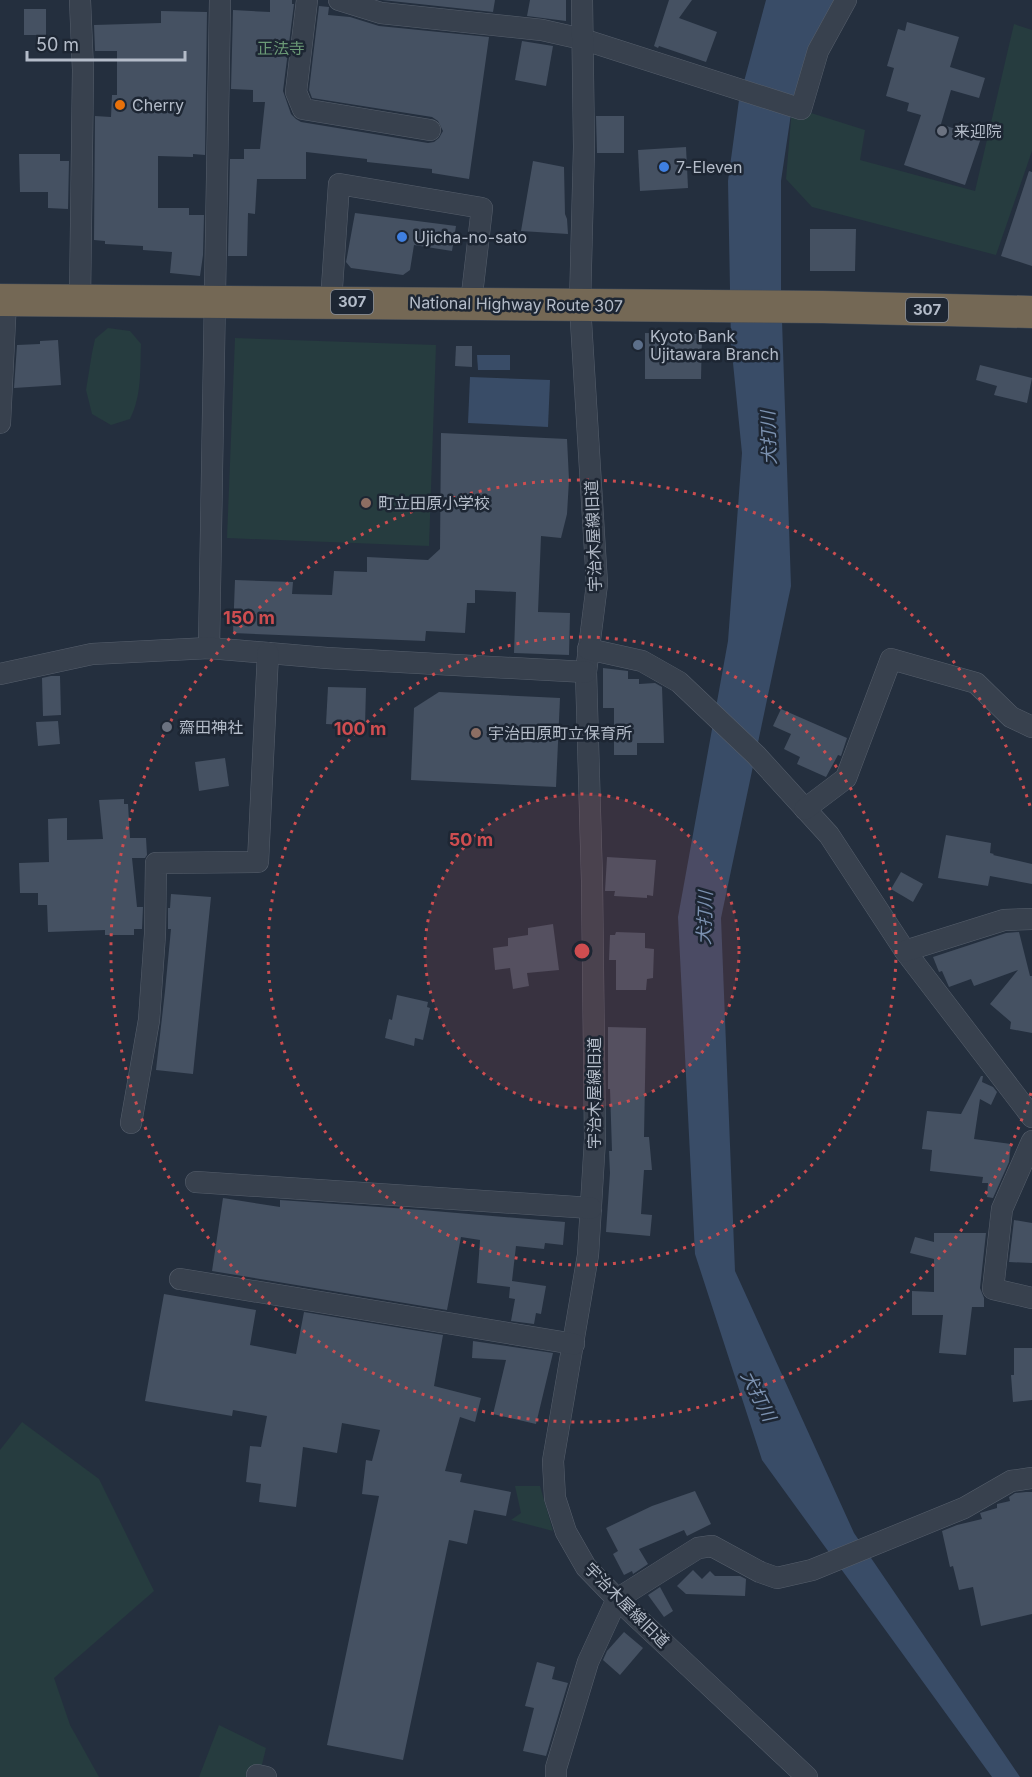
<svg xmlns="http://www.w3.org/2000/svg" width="1032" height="1777" viewBox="0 0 1032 1777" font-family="Inter,'Noto Sans JP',sans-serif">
  <rect width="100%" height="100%" fill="#242f3e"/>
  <g fill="#263c3f">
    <polygon points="1014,24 1032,30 1032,151 996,255 812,207 786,179 792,107 865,130 860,160 975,191"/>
    <path d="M 108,328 L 130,331 L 141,344 C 140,370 142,395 130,419 L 111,425 L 92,414 L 86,390 L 92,353 L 95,339 Z"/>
    <polygon points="235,338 436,345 429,546 227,538"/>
    <polygon points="22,1422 99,1479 154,1591 54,1678 70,1725 99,1777 0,1777 0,1450"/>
    <polygon points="515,1486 540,1486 553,1531 511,1520 521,1513"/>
    <polygon points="219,1725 266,1748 259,1777 199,1777"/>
  </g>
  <g fill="#394c67">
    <polygon points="766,0 845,0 792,107 781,181 781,291 791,586 721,918 735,1271 854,1533 1020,1777 992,1777 762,1460 695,1254 678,917 728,641 742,453 731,343 728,181 739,100"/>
    <polygon points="477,355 510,355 510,370 478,370"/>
    <polygon points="470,377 550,380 548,427 468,423"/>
  </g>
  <g fill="#455162">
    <polygon points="270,0 292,0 292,4 294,4 283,91 291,114 296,119 301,122 428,143 434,142 439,138 443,131 438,121 432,117 312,98 309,90 319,6 329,7 328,15 350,17 379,26 489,37 469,179 432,173 432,169 367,162 367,159 306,152 306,179 257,179 255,214 248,213 247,256 228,256 230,159 244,159 244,149 260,149 265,102 253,102 253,90 231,89 233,10 270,12"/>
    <polygon points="382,0 495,0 493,12"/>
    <polygon points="530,0 566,0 566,21 527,16"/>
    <polygon points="669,0 692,0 679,18 717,32 706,62 659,46 658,48 654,46"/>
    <rect x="24" y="9" width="22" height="26"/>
    <polygon points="161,11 207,12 205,155 193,154 193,157 158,156 158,208 189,208 189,215 204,215 203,255 200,276 170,273 172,252 143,250 143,246 105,244 105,241 94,240 95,116 111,117 112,95 117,95 117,51 95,51 94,25 161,23"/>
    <polygon points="907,22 959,37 950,67 985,78 979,98 951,90 941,124 981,138 965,185 904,165 921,115 907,111 909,103 886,96 894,68 887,66 898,29 905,31"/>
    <polygon points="522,41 553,46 546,86 515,80"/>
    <polygon points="596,116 624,116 624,153 597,153"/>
    <polygon points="686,147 688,188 640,191 638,150"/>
    <polygon points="19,154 60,154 60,161 69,161 68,209 48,208 48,192 20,192"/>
    <polygon points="533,161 564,167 565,214 567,219 568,234 521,231"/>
    <polygon points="1029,171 1032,172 1032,266 1001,256"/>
    <polygon points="355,213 456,226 452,251 414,245 410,270 403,275 351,268 346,262 347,257"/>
    <polygon points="810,229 856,229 855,271 810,271"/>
    <polygon points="645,333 702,334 701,379 645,379"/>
    <polygon points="58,340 61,385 14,388 17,345 40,344 40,341"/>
    <polygon points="456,346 472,346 472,367 455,366"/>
    <polygon points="980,365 1032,378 1027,403 994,395 997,386 976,380"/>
    <polygon points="441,433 567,439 569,480 567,514 561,538 541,536 538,612 570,613 569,655 514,653 516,592 475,590 475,603 467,603 465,633 426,631 425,641 233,633 235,580 293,582 292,594 332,595 334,571 367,572 367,557 428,560 440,549"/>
    <polygon points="603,668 628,671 628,679 639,679 639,684 655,683 662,687 664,743 637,743 637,755 614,755 614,708 603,708"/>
    <polygon points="51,676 60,676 61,715 43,716 42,678"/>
    <polygon points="328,687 366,688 365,726 326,724"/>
    <polygon points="439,692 560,698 556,787 411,780 414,708"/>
    <polygon points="781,709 847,738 841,756 838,755 826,777 797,764 800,757 784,749 791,734 773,726"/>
    <polygon points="58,721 60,744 38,746 36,722"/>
    <polygon points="225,758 229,786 199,791 195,762"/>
    <polygon points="124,799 124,804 128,804 130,838 146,838 147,855 145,858 132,858 137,907 143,907 142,929 134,929 134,935 105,935 105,930 48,932 47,905 38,905 38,893 20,893 19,863 49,862 48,819 67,818 67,840 103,839 99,800"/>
    <polygon points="946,835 991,843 990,853 994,854 993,855 1032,864 1032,884 990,876 988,886 938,878"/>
    <polygon points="607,857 656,860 653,896 647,895 647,898 614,896 615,891 605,891"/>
    <polygon points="901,872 923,884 913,902 891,889"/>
    <polygon points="171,894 211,897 193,1074 156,1070 165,991 171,929 168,929 168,908 170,908"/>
    <polygon points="553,924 559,970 527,973 529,986 513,989 510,968 495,970 493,948 508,946 508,938 528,935 528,928"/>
    <polygon points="616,932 645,933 645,948 654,949 653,978 647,979 646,990 616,990 616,960 609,960 610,935 615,935"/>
    <polygon points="1019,932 1030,976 1032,976 1032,1033 1010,1029 1011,1022 990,1004 1018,970 974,986 971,979 949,987 942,971 939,972 933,957 1006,933"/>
    <polygon points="397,995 428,1002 427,1007 430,1008 423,1040 415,1038 414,1046 385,1038 389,1019 392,1020"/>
    <polygon points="608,1027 646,1028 644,1137 649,1137 652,1170 644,1170 641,1214 652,1215 650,1236 606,1232 610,1173 609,1151 612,1151 610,1089 608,1089"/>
    <polygon points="981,1076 983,1076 982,1082 993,1087 997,1092 991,1105 980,1099 974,1139 1011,1144 1009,1162 993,1198 987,1197 988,1183 982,1183 983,1177 930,1171 932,1150 922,1149 927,1111 961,1114"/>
    <polygon points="223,1198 280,1207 280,1200 422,1210 565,1222 563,1245 545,1243 544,1249 516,1246 512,1281 546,1286 541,1314 536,1313 534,1324 511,1321 515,1299 509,1298 510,1287 477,1283 480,1240 461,1237 447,1310 212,1271"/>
    <polygon points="1014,1220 1032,1223 1032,1263 1009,1262"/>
    <polygon points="934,1233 986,1233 980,1288 984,1298 984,1307 972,1307 966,1355 939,1353 943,1315 912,1315 912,1291 934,1292 934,1259 910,1253 915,1237 934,1242"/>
    <polygon points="164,1294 256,1310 250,1345 296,1354 304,1312 443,1335 434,1386 481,1398 475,1422 460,1417 445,1471 462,1474 460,1482 511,1492 506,1516 474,1510 467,1544 449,1540 403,1760 327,1745 379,1496 362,1494 366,1460 372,1461 380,1430 342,1423 337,1453 303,1447 296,1507 259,1502 261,1484 246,1482 250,1446 261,1447 267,1416 233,1410 232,1416 145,1401"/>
    <polygon points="473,1341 553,1353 536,1424 493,1414 506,1360 472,1358"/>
    <polygon points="1014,1348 1032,1348 1032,1400 1013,1402 1011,1375 1014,1375"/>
    <polygon points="695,1491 711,1524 687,1536 684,1530 639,1549 648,1564 633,1574 632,1571 624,1575 613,1554 618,1551 606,1528 652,1506"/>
    <polygon points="1026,1492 1032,1492 1032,1614 981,1626 973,1587 959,1590 953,1566 950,1567 942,1531 957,1525 982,1519 980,1513 997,1508 997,1504 1010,1501 1009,1497 1015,1493"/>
    <polygon points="693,1570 702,1579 710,1571 715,1576 740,1576 746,1579 745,1596 686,1594 677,1586"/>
    <polygon points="660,1587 673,1611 664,1617 648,1595"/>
    <polygon points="624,1632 643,1648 620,1675 603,1660 607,1651"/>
    <polygon points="537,1662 555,1667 552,1679 568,1683 546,1756 523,1751 534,1708 525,1706"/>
  </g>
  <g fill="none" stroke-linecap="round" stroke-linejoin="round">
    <defs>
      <g id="minor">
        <polyline points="80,0 83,70 80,301"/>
        <polyline points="307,0 296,92 303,109 430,130"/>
        <polyline points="339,0 381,13 542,30 582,39 801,109 818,51 846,0"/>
        <polyline points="582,0 584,147 580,305 597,584 586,672 592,881 595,1139 588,1255 553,1461 555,1498 566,1532 586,1567 617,1599 807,1777"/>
        <polyline points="331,302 339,184 482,208 471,303"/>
        <polyline points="0,423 6,300"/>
        <polyline points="209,648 220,0"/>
        <polyline points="588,649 642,661 679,682 756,755 829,835 905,951 1032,1117"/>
        <polyline points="0,674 92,654 209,648 327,658 586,672"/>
        <polyline points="805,809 846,778 891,659 976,683 1011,717 1032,727"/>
        <polyline points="905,951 1004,920 1032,919"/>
        <polyline points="131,1123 149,1020 155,934 156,863 258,862 268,653"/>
        <polyline points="1032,1141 1002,1209 993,1289 1032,1298"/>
        <polyline points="196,1182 591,1208"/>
        <polyline points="180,1279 574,1344"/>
        <polyline points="257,1775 266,1777"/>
        <polyline points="556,1777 556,1768 588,1662 617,1599 698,1548 712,1546 760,1572 777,1578 812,1570 964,1508 1011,1481 1032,1478"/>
      </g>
      <polyline id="highway" points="0,300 823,307 1032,312"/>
    </defs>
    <use href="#minor" stroke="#565f6c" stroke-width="22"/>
    <use href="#highway" stroke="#434c59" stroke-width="33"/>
    <use href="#minor" stroke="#38414e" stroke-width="21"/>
    <use href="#highway" stroke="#746855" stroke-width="32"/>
  </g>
  <circle cx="582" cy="951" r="157" fill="#ce4d50" fill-opacity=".12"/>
  <g fill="none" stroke="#ce4d50" stroke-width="3" stroke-dasharray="3 6">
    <circle cx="582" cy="951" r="157"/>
    <circle cx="582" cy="951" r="314"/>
    <path d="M1031 1093A471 471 0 1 1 1031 809"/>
  </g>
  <circle fill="#e8710a" stroke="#1d2633" stroke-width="2" cx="120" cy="105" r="6"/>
  <g fill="#6b7280" stroke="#1d2633" stroke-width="2">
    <circle cx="942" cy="131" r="6"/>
    <circle cx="167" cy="727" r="6"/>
  </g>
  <g fill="#3f7fe0" stroke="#1d2633" stroke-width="2">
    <circle cx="664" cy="167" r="6"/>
    <circle cx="402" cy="237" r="6"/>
  </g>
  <circle fill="#5c6f8a" stroke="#1d2633" stroke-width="2" cx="638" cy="345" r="6"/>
  <g fill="#8d6e63" stroke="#1d2633" stroke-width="2">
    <circle cx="366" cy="503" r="6"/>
    <circle cx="476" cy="733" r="6"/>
  </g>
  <g text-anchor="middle" stroke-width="5" stroke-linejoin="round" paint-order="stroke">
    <g fill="#1d2633" stroke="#878f9c" stroke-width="1.5">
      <rect x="331" y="290" width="42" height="24" rx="4.5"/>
      <rect x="906" y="298" width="42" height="24" rx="4.5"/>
    </g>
    <g font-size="15" font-weight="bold" fill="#b4bcc9">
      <text x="352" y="307">307</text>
      <text x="927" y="315">307</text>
    </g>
    <g font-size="16" fill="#6b9a76" stroke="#1d2633">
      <text x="281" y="54">正法寺</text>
    </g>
    <g font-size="16" fill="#b4bcc9" stroke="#1d2633" text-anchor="start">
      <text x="132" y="111">Cherry</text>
      <text x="954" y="137">来迎院</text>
      <text x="676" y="173">7-Eleven</text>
      <text x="414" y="243">Ujicha-no-sato</text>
      <text x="650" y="342">Kyoto Bank<tspan x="650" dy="18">Ujitawara Branch</tspan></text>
      <text x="378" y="509">町立田原小学校</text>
      <text x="179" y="733">齋田神社</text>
      <text x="488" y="739">宇治田原町立保育所</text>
    </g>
    <g font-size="16" fill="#b4bcc9" stroke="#1d2633">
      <text transform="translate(516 304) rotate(1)" y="6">National Highway Route 307</text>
      <text transform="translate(593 536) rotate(-92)" y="6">宇治木屋線旧道</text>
      <text transform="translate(594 1093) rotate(-90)" y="6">宇治木屋線旧道</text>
      <text transform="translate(627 1605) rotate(45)" y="6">宇治木屋線旧道</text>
    </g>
    <g font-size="18" font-style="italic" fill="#7c92b1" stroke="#1d2633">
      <text transform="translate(769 438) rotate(-92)" y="6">犬打川</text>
      <text transform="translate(705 918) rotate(-88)" y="6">犬打川</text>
      <text transform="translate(758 1396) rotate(63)" y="6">犬打川</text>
    </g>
  </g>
  <circle cx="582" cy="951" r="9" fill="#ce4d50" stroke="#1d2633" stroke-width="3"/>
  <g font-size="18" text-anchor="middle" font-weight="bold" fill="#ce4d50" stroke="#1d2633" stroke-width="5" stroke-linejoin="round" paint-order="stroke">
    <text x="249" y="624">150 m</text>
    <text x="360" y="735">100 m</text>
    <text x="471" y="846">50 m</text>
  </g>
  <path d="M27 51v9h158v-9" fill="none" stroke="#b4bcc9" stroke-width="3"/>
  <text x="36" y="51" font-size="18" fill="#b4bcc9" stroke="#1d2633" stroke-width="4.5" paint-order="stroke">50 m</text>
</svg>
